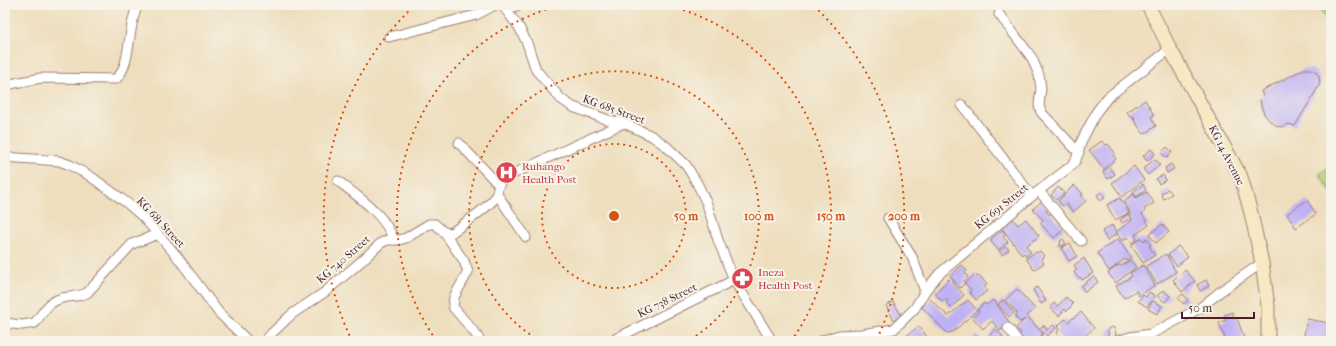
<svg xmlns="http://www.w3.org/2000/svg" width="1336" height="346" viewBox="0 0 1336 346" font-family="'IM FELL French Canon',serif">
  <rect width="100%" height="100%" fill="#f7f3e8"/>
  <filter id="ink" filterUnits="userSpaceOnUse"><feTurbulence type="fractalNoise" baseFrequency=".025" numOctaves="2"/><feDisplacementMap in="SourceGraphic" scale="8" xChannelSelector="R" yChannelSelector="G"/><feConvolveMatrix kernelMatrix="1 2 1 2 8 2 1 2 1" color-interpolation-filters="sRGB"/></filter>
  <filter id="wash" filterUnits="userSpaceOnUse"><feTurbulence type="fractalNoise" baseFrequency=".012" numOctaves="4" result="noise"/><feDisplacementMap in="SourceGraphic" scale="16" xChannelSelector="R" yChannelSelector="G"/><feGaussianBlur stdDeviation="0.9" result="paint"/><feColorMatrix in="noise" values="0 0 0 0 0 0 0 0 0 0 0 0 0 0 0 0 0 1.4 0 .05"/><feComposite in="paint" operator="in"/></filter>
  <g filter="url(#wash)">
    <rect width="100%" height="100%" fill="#eedebd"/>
    <g fill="#b0ce75" stroke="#7d7650">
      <polygon points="1316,5 1331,5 1331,24"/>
      <polygon points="1331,165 1331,192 1319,174"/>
    </g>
    <g id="blocks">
      <g fill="#bfb2f4">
        <polygon points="1304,69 1312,69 1316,72 1319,76 1320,84 1295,126 1289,124 1283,127 1277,126 1270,121 1264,114 1261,106 1260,99 1263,96 1261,91"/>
        <polygon points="1145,100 1154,115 1151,117 1156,126 1144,134 1133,119 1135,118 1133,116 1131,117 1127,112"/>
        <polygon points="1102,141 1106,145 1108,144 1115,153 1113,155 1116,159 1104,169 1089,150"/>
        <polygon points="1167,147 1172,152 1167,158 1161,153"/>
        <polygon points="1151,149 1155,154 1147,161 1143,156"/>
        <polygon points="1155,159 1160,165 1148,175 1143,169"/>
        <polygon points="1171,164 1174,169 1167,173 1165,168"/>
        <polygon points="1134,166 1144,180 1122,197 1112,183"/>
        <polygon points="1109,167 1115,174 1108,179 1103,172"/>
        <polygon points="1163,175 1166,180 1159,184 1156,179"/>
        <polygon points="1143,184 1146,190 1136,197 1133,192"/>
        <polygon points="1074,185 1083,194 1081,195 1086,201 1073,212 1066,204 1063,206 1058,201"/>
        <polygon points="1058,187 1064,193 1056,200 1051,195"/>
        <polygon points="1168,189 1172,194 1164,199 1161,194"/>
        <polygon points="1102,192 1105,198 1100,201 1097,195"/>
        <polygon points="1147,192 1154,203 1144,209 1145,211 1142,214 1149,225 1135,235 1137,239 1132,243 1128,237 1122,241 1116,232 1132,220 1130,212 1124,201 1133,194 1136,198"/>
        <polygon points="1120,198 1129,213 1115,220 1107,205"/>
        <polygon points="1307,200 1316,214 1296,228 1287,214"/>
        <polygon points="1042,201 1048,209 1046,211 1049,215 1051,213 1064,229 1054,238 1040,223 1043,220 1033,209"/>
        <polygon points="1128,214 1130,218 1122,223 1120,220"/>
        <polygon points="1013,219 1018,225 1026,219 1039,236 1026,246 1031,252 1026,256 1024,253 1022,255 1002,228"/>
        <polygon points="1162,224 1169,232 1156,243 1149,235"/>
        <polygon points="1112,225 1117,234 1107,240 1102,231"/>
        <polygon points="1002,230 1006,235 1003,237 1008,242 998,250 990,240"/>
        <polygon points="1141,238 1144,241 1146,238 1151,245 1149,246 1155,255 1143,263 1131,245"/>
        <polygon points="1063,239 1066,244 1060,247 1059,245 1061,244 1060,241"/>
        <polygon points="1118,239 1131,258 1126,261 1125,259 1109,271 1097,253"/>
        <polygon points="1070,243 1077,256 1069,261 1061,248"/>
        <polygon points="1006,246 1009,250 1002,255 999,251"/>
        <polygon points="1178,246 1188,257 1177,266 1168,255"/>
        <polygon points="1040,251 1044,256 1041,259 1044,263 1034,270 1026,258 1036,252 1037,253"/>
        <polygon points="1166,254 1176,272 1157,284 1146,266"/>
        <polygon points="1084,258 1093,273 1082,280 1080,277 1078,278 1074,272 1077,270 1074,265"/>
        <polygon points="1130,260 1136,267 1116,283 1108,273 1119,265 1121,266"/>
        <polygon points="962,265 967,271 965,273 968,277 964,281 965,283 960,288 950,276"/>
        <polygon points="1143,265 1155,285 1139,296 1136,291 1124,298 1116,286 1132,276 1130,273"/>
        <polygon points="1185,270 1195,281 1182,292 1173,280"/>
        <polygon points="975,274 978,277 980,276 987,285 984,287 987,291 976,300 969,292 971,290 965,283"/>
        <polygon points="1094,276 1098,282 1085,292 1081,286"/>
        <polygon points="949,279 964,295 951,308 946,303 948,301 945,299 942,301 935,293"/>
        <polygon points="1206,280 1209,286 1200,291 1197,285"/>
        <polygon points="1037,287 1046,301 1041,304 1033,290"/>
        <polygon points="1017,289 1035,309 1027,316 1043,334 1036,341 1025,341 1019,335 1021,333 1016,328 1025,319 1020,322 1015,317 1017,313 1005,300"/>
        <polygon points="1163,290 1170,296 1165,302 1157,296"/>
        <polygon points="1149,292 1155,296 1147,307 1138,301 1143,295 1146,297"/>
        <polygon points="1183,294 1188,300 1184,304 1178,298"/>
        <polygon points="1066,297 1073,304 1067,311 1065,309 1059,316 1050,307 1054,303 1058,306"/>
        <polygon points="930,299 948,316 968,300 977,310 953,332 947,333 922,307"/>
        <polygon points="993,300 994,302 995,301 1009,322 1000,331 992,321 983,329 973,318 979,311 978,309 984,303 987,305"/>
        <polygon points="1003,300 1014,313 1009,317 998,304"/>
        <polygon points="1153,301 1162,306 1157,314 1148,309"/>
        <polygon points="893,302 902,316 894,320 886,306"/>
        <polygon points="1081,312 1094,328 1080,340 1081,341 1063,341 1057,333 1059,329 1057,327 1065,319 1068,322"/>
        <polygon points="1232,312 1234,319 1237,318 1244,338 1240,340 1241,341 1226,341 1219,323 1226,320 1224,315"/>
        <polygon points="1307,319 1329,323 1328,334 1331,338 1331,341 1303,341"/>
        <polygon points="1043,325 1047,330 1053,325 1056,328 1047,336 1040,329"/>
        <polygon points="919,326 930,341 908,341 905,337"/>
        <polygon points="1112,327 1115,329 1116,336 1112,338 1108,337 1108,329"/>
        <polygon points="995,329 1003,336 998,341 992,341 988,338"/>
        <polygon points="976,335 984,341 971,341"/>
      </g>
    </g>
  </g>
  <g filter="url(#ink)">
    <use href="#blocks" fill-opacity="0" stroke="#9c7e74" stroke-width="1"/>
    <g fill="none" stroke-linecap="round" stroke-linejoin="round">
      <defs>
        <g id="street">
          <polyline points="502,5 519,27 527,43 536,70 561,99 573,107 608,120 624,123 652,136 666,146 686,165 697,183 707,204 718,240 734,280 772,341"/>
          <polyline points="507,9 519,5"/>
          <polyline points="999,14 1032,58 1039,75 1041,88 1039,105 1041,112 1079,153"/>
          <polyline points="389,37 476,15 495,5"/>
          <path d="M 5,85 L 41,78 L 116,79 C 132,65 127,25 138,5"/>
          <polyline points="962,105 1032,196"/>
          <polyline points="459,143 498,184"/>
          <polyline points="5,157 59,161 70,165 90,176 127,203 143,217 176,255 219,313 248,341"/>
          <path d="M 338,181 C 360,198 384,214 394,240"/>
          <polyline points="1039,191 1081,241"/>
          <polyline points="497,194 526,237"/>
          <polyline points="888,218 912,257 925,291"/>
          <polyline points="444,232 464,261 468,272 454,297 453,307 475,333 480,341"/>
          <path d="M 5,323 L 22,325 L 35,323 C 45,309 50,299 68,297 C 75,296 80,296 87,293 L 132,244 L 158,234"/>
          <polyline points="1008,328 1018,341"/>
          <path d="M 265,341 L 272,333 L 292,314 L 325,292 L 357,265 L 381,243 L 387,240 L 399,240 L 406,238 L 429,224 L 435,224 L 444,232 L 451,233 C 461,226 487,208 494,199 C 500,191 495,185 504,178 L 624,123"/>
          <polyline points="611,341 734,280"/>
          <polyline points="821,341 839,335 862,334 894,329 915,308 925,291 939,274 1032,196 1071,166 1076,160 1082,140 1097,111 1108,97 1170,49"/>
          <polyline points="1117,341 1130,337 1151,334 1200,308 1221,291 1262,263"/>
        </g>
        <polyline id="secondary" points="1148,5 1170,49 1241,177 1251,213 1262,263 1268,306 1268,341"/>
      </defs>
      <use href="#street" stroke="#9c7e74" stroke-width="11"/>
      <use href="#secondary" stroke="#9c7e74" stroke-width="15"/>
      <use href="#street" stroke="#fff" stroke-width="9"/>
      <use href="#secondary" stroke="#f7e9c3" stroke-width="13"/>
    </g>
  </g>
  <g fill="none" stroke="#d8530f" stroke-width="2" stroke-dasharray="2 4">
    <circle cx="614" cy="216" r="72"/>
    <path d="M540 341A145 145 0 1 1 688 341"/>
    <path d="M436 340A217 217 0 0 1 562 5M666 5A217 217 0 0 1 792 340"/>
    <path d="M352 341A290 290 0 0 1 414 6M814 6A290 290 0 0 1 876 341"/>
  </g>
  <defs>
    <symbol id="hospital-disc" viewBox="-11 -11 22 22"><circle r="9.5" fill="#e0444e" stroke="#f7f3e8"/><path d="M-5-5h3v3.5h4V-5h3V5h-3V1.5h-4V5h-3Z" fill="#fff"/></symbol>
    <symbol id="pharmacy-disc" viewBox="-11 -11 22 22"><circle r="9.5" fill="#e0444e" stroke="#f7f3e8"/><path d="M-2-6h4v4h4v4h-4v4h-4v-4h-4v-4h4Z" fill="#fff"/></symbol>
  </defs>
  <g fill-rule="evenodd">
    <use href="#hospital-disc" x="494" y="160" width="25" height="25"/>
    <use href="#pharmacy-disc" x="730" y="266" width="25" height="25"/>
  </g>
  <g text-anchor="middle" stroke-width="4" stroke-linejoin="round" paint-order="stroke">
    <g font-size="11" fill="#4a1f2b" stroke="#f7f3e8">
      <text transform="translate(614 109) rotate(20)" y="4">KG 685 Street</text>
      <text transform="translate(1227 155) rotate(63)" y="4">KG 14 Avenue</text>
      <text transform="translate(1001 206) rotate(-39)" y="4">KG 691 Street</text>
      <text transform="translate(161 222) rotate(47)" y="4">KG 681 Street</text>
      <text transform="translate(343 259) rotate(-41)" y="4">KG 740 Street</text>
      <text transform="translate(667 300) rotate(-26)" y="4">KG 738 Street</text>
    </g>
    <g font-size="11" fill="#be3a42" stroke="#f7f3e8" text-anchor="start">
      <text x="522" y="170">Ruhango<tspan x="522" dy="13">Health Post</tspan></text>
      <text x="758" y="276">Ineza<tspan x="758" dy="13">Health Post</tspan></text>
    </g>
  </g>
  <circle cx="614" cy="216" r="6" fill="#d8530f" stroke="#f7f3e8" stroke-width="2"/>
  <g font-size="12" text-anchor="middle" font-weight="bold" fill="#d8530f" stroke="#f7f3e8" stroke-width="4" stroke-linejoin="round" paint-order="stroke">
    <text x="686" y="220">50 m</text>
    <text x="759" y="220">100 m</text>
    <text x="831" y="220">150 m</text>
    <text x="904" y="220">200 m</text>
  </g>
  <rect width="1336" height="346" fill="none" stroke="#f7f3e8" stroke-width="20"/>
  <path d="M1182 312v6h72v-6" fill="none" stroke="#4a1f2b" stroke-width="2"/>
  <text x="1188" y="312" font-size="12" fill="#4a1f2b" stroke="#f7f3e8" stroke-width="3" paint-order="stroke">50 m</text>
</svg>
